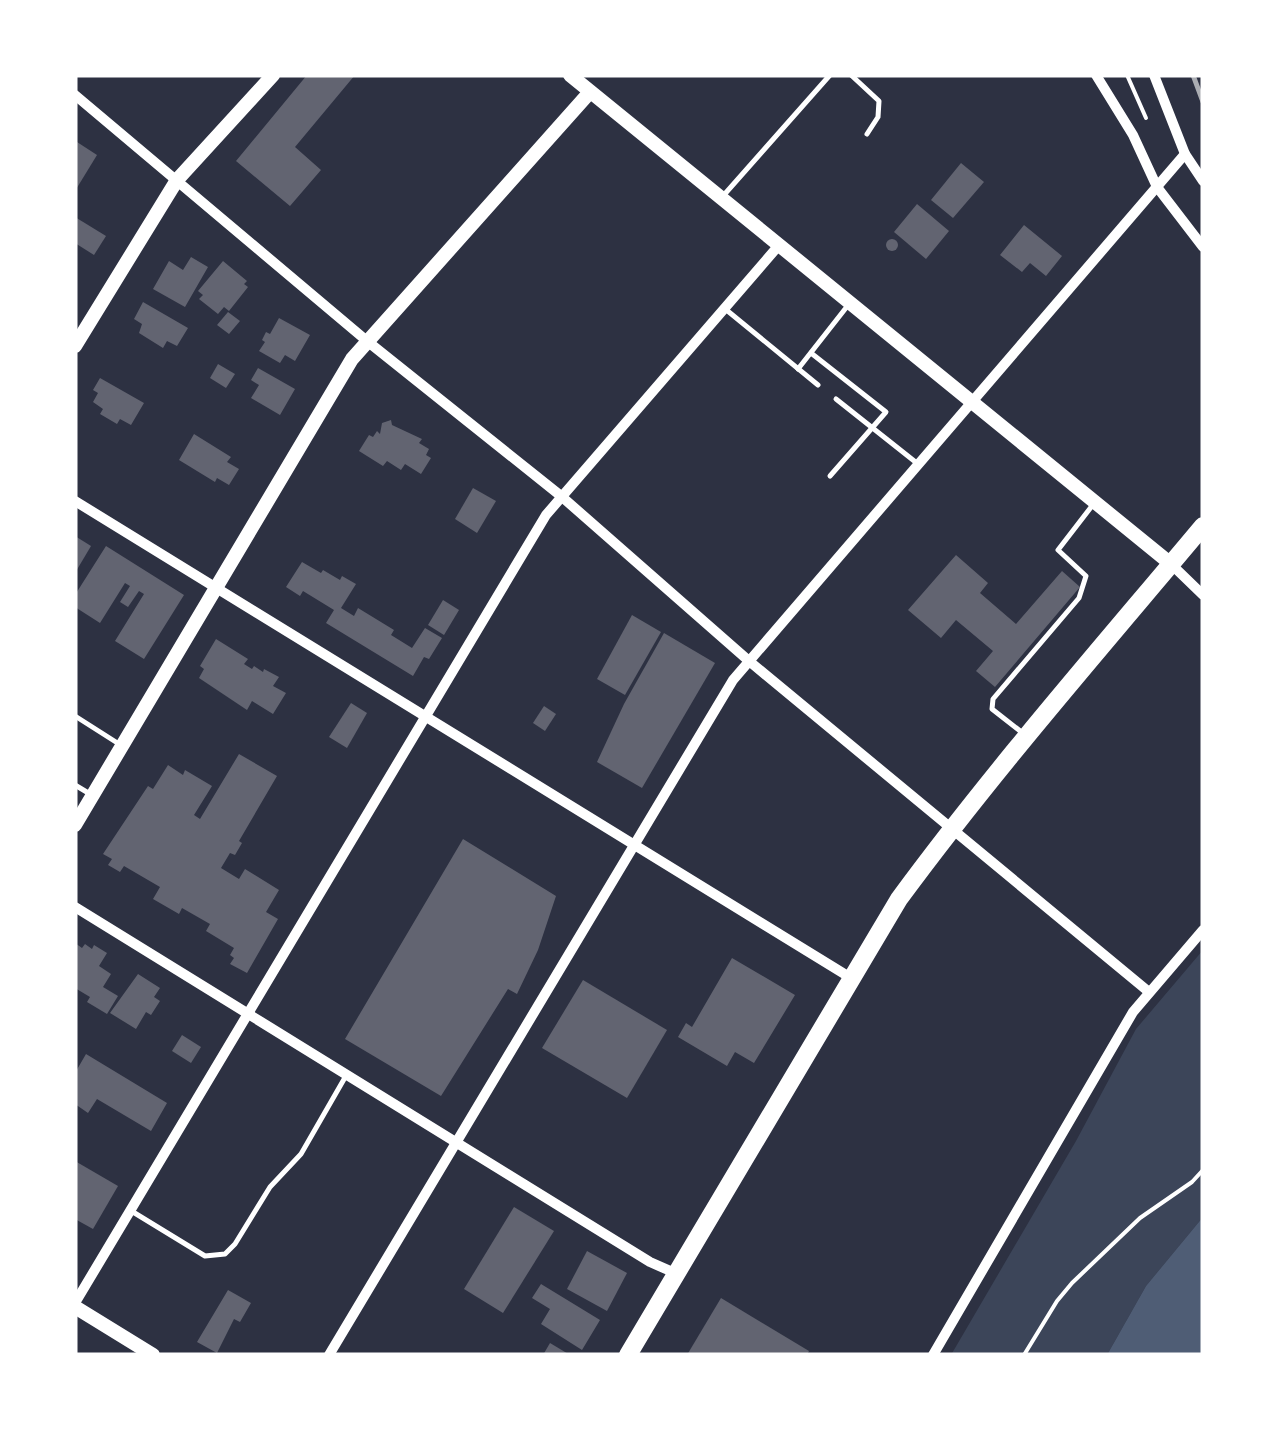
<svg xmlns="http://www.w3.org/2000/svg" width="1278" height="1430" viewBox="0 0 1278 1430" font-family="Commissioner,sans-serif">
  <rect width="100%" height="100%" fill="#2d3142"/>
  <polygon fill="#3c4559" points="1203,950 1203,1217 1146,1286 1107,1355 951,1355 1076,1141 1136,1029"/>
  <polygon fill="#4f5d75" points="1203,1217 1203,1355 1107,1355 1146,1286"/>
  <g fill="#626471">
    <polygon points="307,75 355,75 295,147 321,170 290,206 236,161"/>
    <polygon points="77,142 97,155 75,191 75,145"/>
    <polygon points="961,163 984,182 953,218 931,200"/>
    <polygon points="917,204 949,231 926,259 894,232"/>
    <polygon points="75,217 106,236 94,255 75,243"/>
    <polygon points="1024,225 1062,256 1046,276 1030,263 1022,272 1000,255"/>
    <circle cx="892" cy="245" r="6"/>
    <polygon points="191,257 208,267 185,307 153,289 169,261 183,270"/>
    <polygon points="223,261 247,281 244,284 248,287 229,311 224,307 218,314 199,299 203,295 198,291"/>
    <polygon points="143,302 188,328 177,346 167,341 163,348 139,333 142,324 134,319"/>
    <polygon points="228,312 240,321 229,334 217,325"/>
    <polygon points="279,318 310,335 295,361 285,355 280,363 259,351 265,342 262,340 266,332 270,334"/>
    <polygon points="218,364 235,374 226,388 210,378"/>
    <polygon points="258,368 295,389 280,415 251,398 259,385 251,380"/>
    <polygon points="100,378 144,403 131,425 120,419 117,424 100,414 103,409 93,402 98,393 93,390"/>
    <polygon points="391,420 392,425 422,439 419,443 429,449 426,455 431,458 421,474 405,464 401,470 387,461 383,466 359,451 369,435 373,437 377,431 380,434 382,423"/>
    <polygon points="194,434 231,457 227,462 239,469 229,485 217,478 215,482 179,460"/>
    <polygon points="473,488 496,501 477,533 455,519"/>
    <polygon points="75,536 91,546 75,573"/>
    <polygon points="106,546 184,595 144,659 115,641 144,594 139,591 128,607 120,602 130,586 125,583 100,623 75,607 75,595"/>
    <polygon points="956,555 988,583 980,593 1016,624 1062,571 1080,587 995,687 976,671 993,651 956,620 941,638 908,610"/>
    <polygon points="302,562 321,573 323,570 340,580 342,576 356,584 341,608 354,616 358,608 394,630 391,635 412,648 425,628 442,638 429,659 424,657 413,676 326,623 334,610 303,591 300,596 286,587"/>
    <polygon points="443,600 459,610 444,635 428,625"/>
    <polygon points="632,615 661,632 625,695 597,679"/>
    <polygon points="664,633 715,663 642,788 597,762 624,704"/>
    <polygon points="216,639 248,659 244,664 252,669 254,666 263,672 264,669 279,677 273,686 286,693 273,714 252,701 247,710 199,678 204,669 200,666"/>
    <polygon points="351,703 367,713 347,748 329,737"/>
    <polygon points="544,706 556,714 545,731 533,723"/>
    <polygon points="239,754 277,776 239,841 242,843 235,855 230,853 221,868 239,879 245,869 279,890 266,912 278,919 247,973 230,964 234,958 230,955 234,948 206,931 210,924 182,908 179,914 153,899 160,887 124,866 120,872 108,865 112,859 103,854 148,786 153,789 168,765 183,775 185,770 212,786 194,815 200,819"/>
    <polygon points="463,839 556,896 538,950 517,994 508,989 441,1096 345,1039"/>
    <polygon points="75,943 82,948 85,944 92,949 94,945 107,953 99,966 111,974 103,987 118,996 107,1014 87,1002 90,997 75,988"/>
    <polygon points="732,958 795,995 754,1063 735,1052 727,1066 678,1037 686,1023 692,1027"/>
    <polygon points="138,974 160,988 154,997 160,1001 151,1015 146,1012 136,1029 110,1013"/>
    <polygon points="583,980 667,1030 627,1098 542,1048"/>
    <polygon points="182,1035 201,1047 191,1063 172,1051"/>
    <polygon points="86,1054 167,1103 151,1131 97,1099 88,1113 75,1104 75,1073"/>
    <polygon points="75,1161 118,1186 93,1229 75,1219"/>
    <polygon points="514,1207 554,1231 503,1313 464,1289"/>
    <polygon points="587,1251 627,1273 607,1311 567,1289"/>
    <polygon points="541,1284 600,1320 582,1350 541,1324 550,1309 532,1298"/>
    <polygon points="228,1290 251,1303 240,1322 234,1319 217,1353 197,1342"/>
    <polygon points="721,1298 809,1351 807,1355 687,1355"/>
    <polygon points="550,1343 570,1355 543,1355"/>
  </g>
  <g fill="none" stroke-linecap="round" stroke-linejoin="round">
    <g stroke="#fff" stroke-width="4">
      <polyline points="1127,75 1146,118"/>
      <polyline points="1024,1355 1057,1301 1072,1283 1140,1218 1192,1182 1203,1170"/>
    </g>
    <g stroke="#fff" stroke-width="5">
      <polyline points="851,75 879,101 878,117 867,134"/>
      <polyline points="723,196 830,75"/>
      <polyline points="724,308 818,385"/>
      <polyline points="811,353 886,412 830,476"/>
      <polyline points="798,369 849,304"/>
      <polyline points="836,399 918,464"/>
      <polyline points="75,716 119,744"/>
      <polyline points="1024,734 992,709 993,699 1079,598 1086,576 1058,550 1095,502"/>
      <polyline points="75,785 90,794"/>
      <polyline points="133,1212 205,1256 225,1254 235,1244 270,1187 301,1154 347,1074"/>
    </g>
    <g stroke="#fff" stroke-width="10">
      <polyline points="1096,75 1133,135 1157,187 1203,247"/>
      <polyline points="1154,75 1185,154 1203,181"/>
      <polyline points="75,95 367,341 561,496 749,661 1149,992"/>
      <polyline points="75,501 851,978"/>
      <polyline points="1171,564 1203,595"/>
      <polyline points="75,907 650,1262 675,1273"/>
      <polyline points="75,1303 546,515 780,244"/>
      <polyline points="329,1355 733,680 1185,154"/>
      <polyline points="933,1355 1133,1012 1203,930"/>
    </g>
    <g stroke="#fff" stroke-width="14">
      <polyline points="570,75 1171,564"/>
      <polyline points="75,346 177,180 273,75"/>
      <polyline points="75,825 352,359 590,92"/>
      <polyline points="75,1307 153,1355"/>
    </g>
    <path stroke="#fff" stroke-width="18" d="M 628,1355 L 899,899 C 994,770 1100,649 1203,526"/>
    <polyline stroke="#abadb3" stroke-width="5" points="1193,75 1203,102"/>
  </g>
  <rect width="1278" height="1430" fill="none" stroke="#ffffff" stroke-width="155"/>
</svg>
